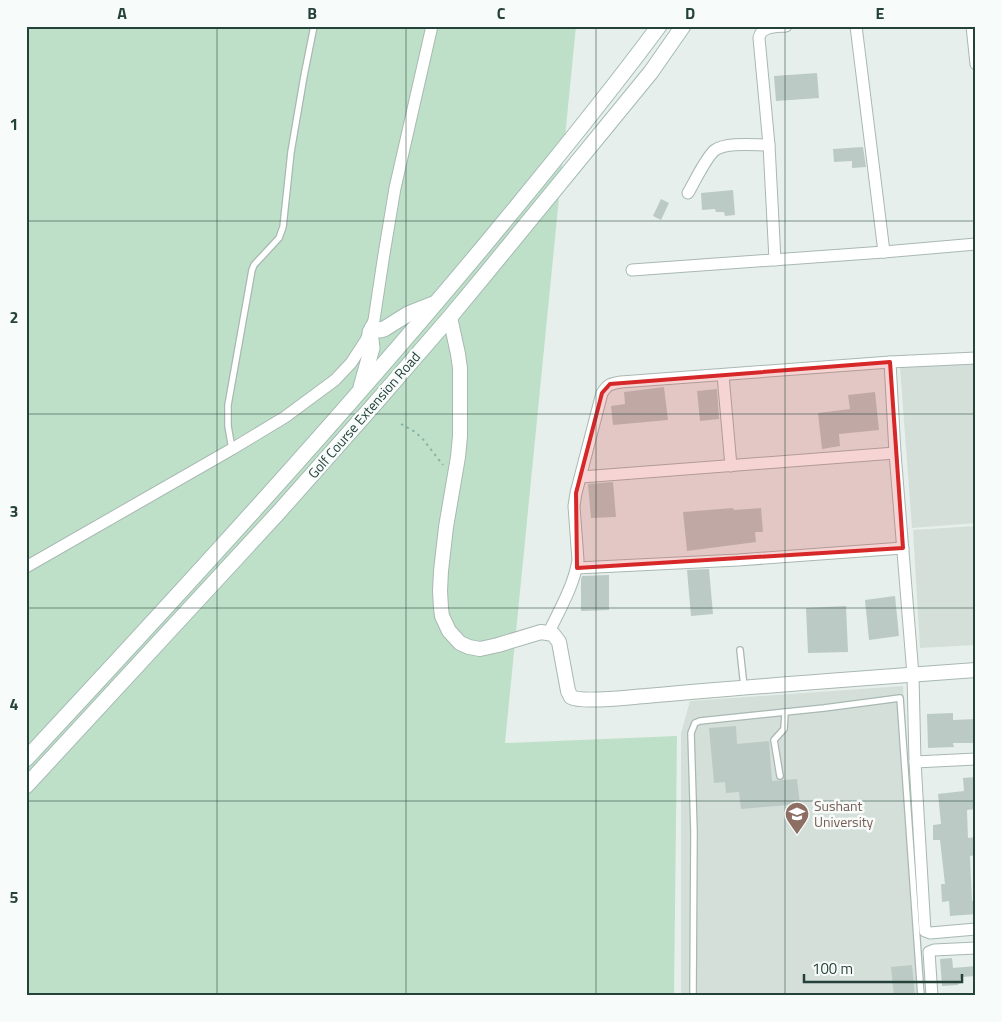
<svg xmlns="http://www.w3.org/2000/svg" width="1002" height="1022" viewBox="0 0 1002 1022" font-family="'Titillium Web',sans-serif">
  <rect width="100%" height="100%" fill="#e6efeb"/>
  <g fill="#d4dfda">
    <polygon points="976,361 976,523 912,528 900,367"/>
    <polygon points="976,526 976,645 920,648 913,530"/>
    <polygon points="903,686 918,937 923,996 681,996 681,733 690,701"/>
  </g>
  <polygon fill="#bfe0c8" points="26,26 576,26 505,743 677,736 674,996 26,996"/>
  <g fill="#bbcac4">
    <polygon points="817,73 819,98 776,101 774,76"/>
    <polygon points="863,147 866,167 852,168 852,161 834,162 833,149"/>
    <polygon points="733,190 735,215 725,216 724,212 716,212 715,209 702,210 701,193"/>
    <polygon points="661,199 669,203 661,220 653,216"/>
    <polygon points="664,387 668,420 613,425 611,406 625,404 624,392"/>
    <polygon points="717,389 719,419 700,421 697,391"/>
    <polygon points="875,392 879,430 839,434 840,446 822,449 818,413 850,409 848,395"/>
    <polygon points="613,482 616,517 591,518 588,484"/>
    <polygon points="733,508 734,510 761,508 763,532 755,532 756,542 687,551 683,512"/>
    <polygon points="709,569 713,614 691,616 687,570"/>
    <polygon points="609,575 609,610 581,611 581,580 582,576"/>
    <polygon points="895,596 899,636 869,640 865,600"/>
    <polygon points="846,606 848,652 808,653 806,608"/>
    <polygon points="953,713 953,720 976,719 976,743 953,743 954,747 928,748 927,714"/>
    <polygon points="736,726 737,744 769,741 772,781 797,779 800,804 741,809 739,792 726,793 725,782 714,783 709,728"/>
    <polygon points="976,777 976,809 967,810 968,838 976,837 976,855 970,856 972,901 976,900 976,914 950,916 949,901 942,902 941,884 945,884 940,840 933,840 933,825 941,824 938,794 964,791 963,778"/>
    <polygon points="952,958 953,968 976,966 976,976 962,977 962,979 960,979 961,983 958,984 958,985 942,986 940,959"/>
    <polygon points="912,965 915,996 894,996 891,967"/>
  </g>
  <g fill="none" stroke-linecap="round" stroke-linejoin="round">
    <defs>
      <g id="service">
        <polyline points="232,449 228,426 228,405 252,270 254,265 279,238 283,227 291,152 304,76 314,26"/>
        <polyline points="740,650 744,687"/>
        <polyline points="780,776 774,740 784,729 785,712"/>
        <polyline points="693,996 694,832 691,733 695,723 700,721 824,708 900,698 921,996"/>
      </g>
      <g id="minor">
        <polyline points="856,26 884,252"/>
        <polyline points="972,26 976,64"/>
        <path d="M 688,193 C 694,183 706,157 715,150 C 727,142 754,145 769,145"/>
        <path d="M 775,260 L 769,145 L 759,38 C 761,26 775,27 786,26"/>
        <polyline points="632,270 884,252 976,244"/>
        <polyline points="890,362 895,453 913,675 915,762 925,931 930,933 976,929"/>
        <polyline points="723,375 731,466"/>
        <polyline points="581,477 895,453"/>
        <polyline points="26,567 232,449 285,417 335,380 351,363 366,340 374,320 384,254 395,188 432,26"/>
        <polyline points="577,568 738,560 903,548"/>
        <path d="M 549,632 C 560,609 574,585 578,560 L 574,506 L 576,493 L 602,393 C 608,384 610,384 621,382 L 890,362 L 976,358"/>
        <polyline points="915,762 976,759"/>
        <polyline points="932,996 929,952 934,950 976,948"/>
      </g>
      <path id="tertiary" d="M 450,317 L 458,354 L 460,368 L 460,436 L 458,457 L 446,527 L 441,571 L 440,591 L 441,608 L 442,616 L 449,631 L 460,643 L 469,647 L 480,649 L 498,645 L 541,632 L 553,634 L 559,642 L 568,691 L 571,697 C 582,703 631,697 646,696 C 756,686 866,678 976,670"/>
      <g id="secondary">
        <polyline points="372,328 380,330 384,329 408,314 436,303"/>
        <polyline points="361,387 372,348 370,332"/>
        <path d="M 26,759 C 184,589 341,418 489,240 C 547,170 605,99 659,26"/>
        <polyline points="26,786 278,513 372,407 450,317 484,276 651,72 683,26"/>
      </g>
    </defs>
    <use href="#service" stroke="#a8b8b2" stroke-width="8"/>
    <use href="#minor" stroke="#a8b8b2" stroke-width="13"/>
    <use href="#tertiary" stroke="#a8b8b2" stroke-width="16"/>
    <use href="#secondary" stroke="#a4bbb3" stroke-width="17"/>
    <polyline stroke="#86b3a5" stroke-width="2" stroke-dasharray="2.5 4" stroke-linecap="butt" points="401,424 415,432 422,438 443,465"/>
    <use href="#service" stroke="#fff" stroke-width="5.5"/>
    <use href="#minor" stroke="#fff" stroke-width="11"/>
    <use href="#tertiary" stroke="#fff" stroke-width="14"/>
    <use href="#secondary" stroke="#fff" stroke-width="15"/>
  </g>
  <path fill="#d62828" fill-opacity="0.2" stroke="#d62828" stroke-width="4" stroke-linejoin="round" d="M 890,362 L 903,548 L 577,568 L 576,493 L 602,393 L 610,384 Z"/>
  <path fill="none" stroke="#24423a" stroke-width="1" stroke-opacity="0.55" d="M 217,26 L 217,996M 406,26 L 406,996M 596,26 L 596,996M 785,26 L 785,996M 26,221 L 976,221M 26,414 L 976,414M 26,608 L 976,608M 26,801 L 976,801"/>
  <defs>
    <symbol id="university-pin" viewBox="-11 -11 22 30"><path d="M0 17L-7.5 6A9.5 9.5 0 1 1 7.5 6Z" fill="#8d6e63" stroke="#f7fbf9"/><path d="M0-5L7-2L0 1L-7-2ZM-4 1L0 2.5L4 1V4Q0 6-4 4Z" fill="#fff"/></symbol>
  </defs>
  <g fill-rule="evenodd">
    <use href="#university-pin" x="783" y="800" width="28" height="38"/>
  </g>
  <g text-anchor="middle" stroke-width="5" stroke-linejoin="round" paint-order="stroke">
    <g font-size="14" fill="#24423a" stroke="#f7fbf9">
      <text transform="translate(364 415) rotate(-49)" y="5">Golf Course Extension Road</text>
    </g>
    <g font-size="14" fill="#785e54" stroke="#f7fbf9" text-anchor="start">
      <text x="814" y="811">Sushant<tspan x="814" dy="16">University</tspan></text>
    </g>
  </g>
  <rect width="1002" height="1022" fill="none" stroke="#f7fbf9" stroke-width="55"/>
  <path d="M804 974v8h158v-8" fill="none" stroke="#24423a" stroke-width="2.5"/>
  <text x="812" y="974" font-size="15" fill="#24423a" stroke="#f7fbf9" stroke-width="4" paint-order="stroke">100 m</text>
  <rect x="28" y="28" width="946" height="966" fill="none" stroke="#24423a" stroke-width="2"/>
  <g font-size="16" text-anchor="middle" font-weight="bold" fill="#24423a">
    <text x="122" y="19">A</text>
    <text x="312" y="19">B</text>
    <text x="501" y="19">C</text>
    <text x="690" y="19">D</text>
    <text x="880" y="19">E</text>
    <text x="14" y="130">1</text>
    <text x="14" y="323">2</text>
    <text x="14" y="517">3</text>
    <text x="14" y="710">4</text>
    <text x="14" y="903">5</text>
  </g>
</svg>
